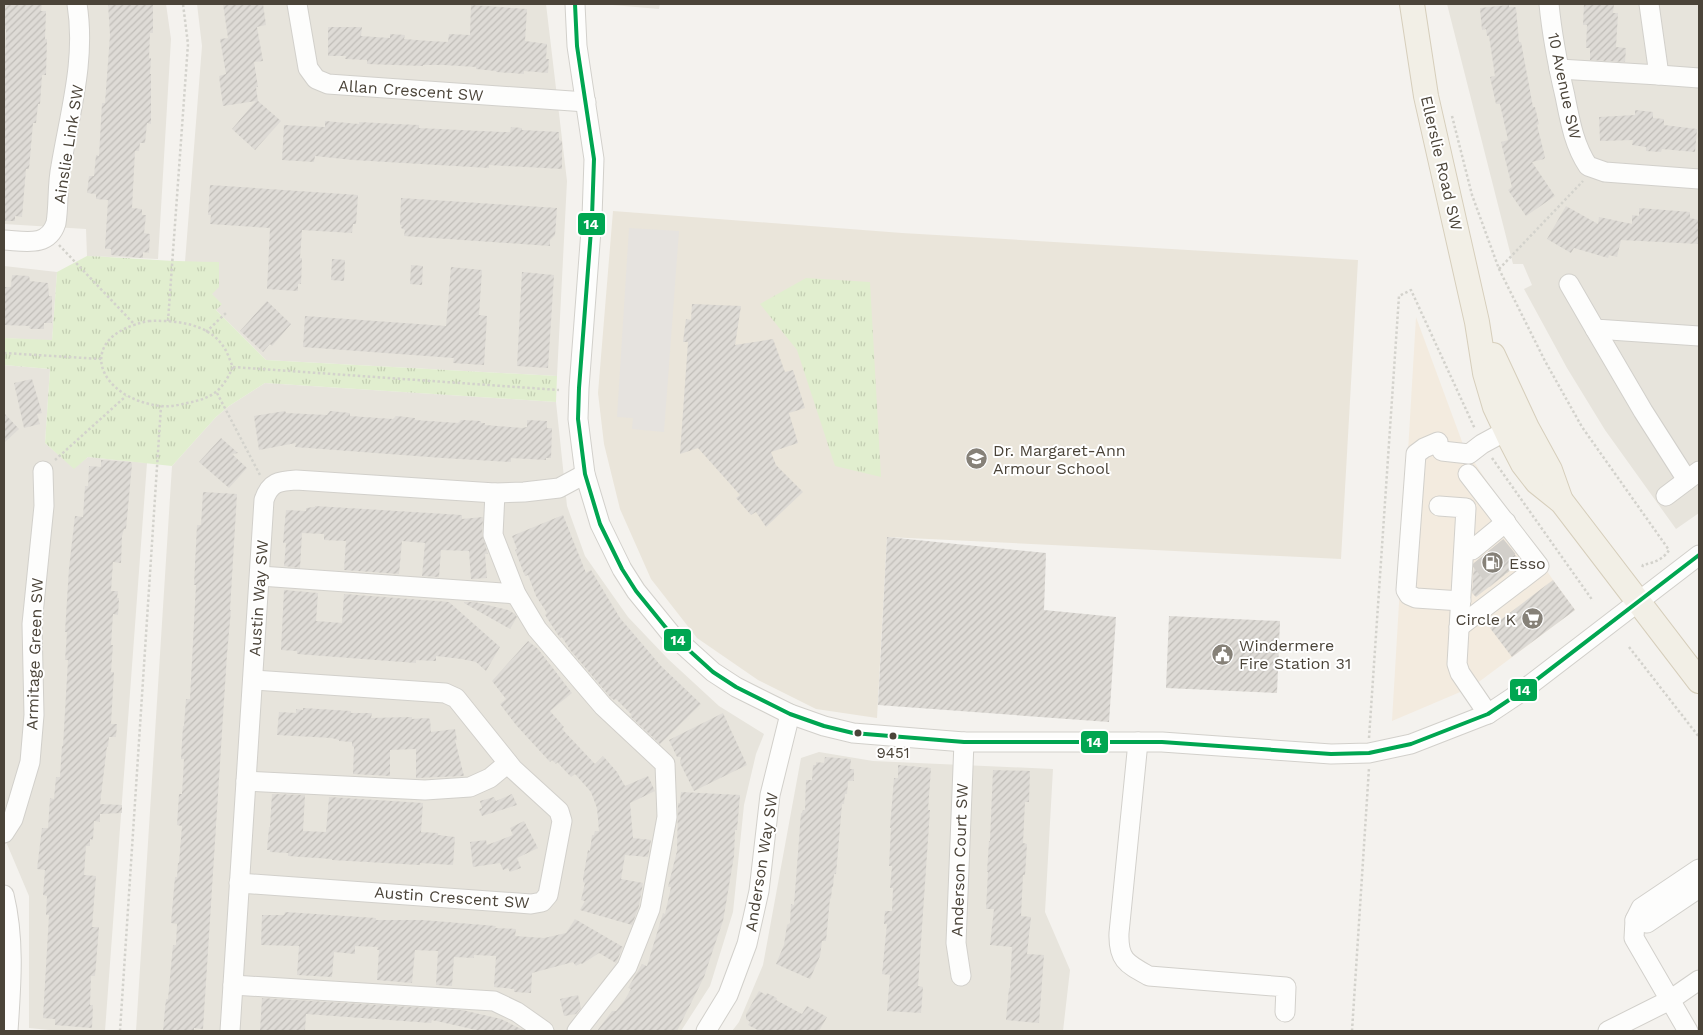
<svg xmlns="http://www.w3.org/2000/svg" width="1703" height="1035" viewBox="0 0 1703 1035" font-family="'Work Sans',sans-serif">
  <defs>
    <pattern id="park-tufts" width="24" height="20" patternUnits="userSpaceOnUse" patternTransform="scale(1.25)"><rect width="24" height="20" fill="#e1eecf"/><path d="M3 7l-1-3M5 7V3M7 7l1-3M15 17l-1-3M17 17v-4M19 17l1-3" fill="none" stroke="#c3cdb2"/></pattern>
    <pattern id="building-hatch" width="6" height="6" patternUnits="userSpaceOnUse" patternTransform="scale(1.25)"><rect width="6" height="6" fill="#dedbd6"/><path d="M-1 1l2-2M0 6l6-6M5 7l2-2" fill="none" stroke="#c0bdb8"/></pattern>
  </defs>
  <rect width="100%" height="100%" fill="#f4f2ee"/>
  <g fill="#e7e4dc">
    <polygon points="4,4 166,4 171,39 158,259 87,256 86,229 4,224"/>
    <polygon points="197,4 546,4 567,181 557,376 266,360 216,310 212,294 185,262 202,46"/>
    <polygon points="601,4 660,4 659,9"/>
    <polygon points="1447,4 1699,4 1699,513 1676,529 1605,430 1567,368 1524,289 1532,285 1523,264 1513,264"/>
    <polygon points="4,266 57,272 52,341 4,338"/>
    <polygon points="4,365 50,369 45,443 74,468 88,457 147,463 105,1031 59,1031 29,1028 29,896 4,837"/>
    <polygon points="265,383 556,402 567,506 585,556 628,617 668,659 719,706 764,734 756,754 744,805 733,912 710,986 681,1031 136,1031 172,466 216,417 229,406"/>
    <polygon points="819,752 873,761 1053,769 1045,912 1070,970 1063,1031 732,1031 739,1022 763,965 801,758"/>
  </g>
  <polygon fill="#f3ebdf" points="1416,317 1464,447 1553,580 1575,610 1472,687 1392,721"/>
  <polygon fill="#eae5da" points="613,211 902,233 1358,260 1341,559 887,537 877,718 816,709 758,680 697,638 651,579 620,509 604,444 598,393"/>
  <g fill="url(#park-tufts)">
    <path d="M 87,256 C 131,258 175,262 219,262 L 219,287 L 212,294 L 222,304 L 216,310 L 266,360 L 557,376 L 556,402 L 265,383 L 229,406 L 216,417 L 172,466 L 88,457 L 74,469 L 45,443 L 50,369 L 4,365 L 4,338 L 52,340 L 57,272 Z"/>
    <polygon points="806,278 870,282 881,477 835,466 797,350 760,304"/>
  </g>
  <polygon fill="#e6e3df" points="629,228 679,231 664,432 632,429 633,418 617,417"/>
  <g fill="url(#building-hatch)">
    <polygon points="4,4 42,4 41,11 46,11 45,39 47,39 46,75 42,75 40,104 38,104 36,123 33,123 29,169 26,169 22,217 15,216 15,221 4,221 4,56 5,56 6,29 4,29"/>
    <polygon points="108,4 153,4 153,33 150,33 149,58 151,58 150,74 151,74 151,124 147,123 145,143 140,143 139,151 135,151 132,208 142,209 142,215 146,215 144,233 150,234 149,253 143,252 143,258 111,255 111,249 105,249 108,200 96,199 96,194 87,193 89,176 94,176 96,155 99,156 102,103 105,103 110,35"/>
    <polygon points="223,4 263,4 266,25 257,27 263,61 254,62 258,87 256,87 258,101 281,121 255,150 232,129 256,101 223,106 219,76 226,74 220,39 228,38"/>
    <polygon points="1584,4 1614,4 1613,13 1618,13 1616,47 1626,48 1625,62 1590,60 1590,48 1586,48 1587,25 1583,25"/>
    <polygon points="471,5 527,9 525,41 547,44 546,59 549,59 548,73 524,71 524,74 496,72 496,71 476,69 476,67 444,65 423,65 423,66 367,64 367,60 345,59 346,56 328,56 328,27 362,27 361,36 390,38 390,34 405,35 404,39 429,41 448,42 449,34 470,35"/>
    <polygon points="1509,5 1509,7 1515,7 1516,8 1519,42 1521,42 1533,107 1535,107 1539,124 1537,125 1545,157 1544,159 1532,162 1555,196 1526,216 1508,190 1512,187 1501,142 1508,140 1500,104 1496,104 1490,77 1495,76 1489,36 1487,36 1486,29 1482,30 1480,8"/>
    <polygon points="1635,110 1653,112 1653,118 1664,119 1664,125 1697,129 1695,152 1662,149 1661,152 1646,151 1646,147 1632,145 1633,140 1600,141 1599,117 1635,115"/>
    <polygon points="325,121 359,124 359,122 395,124 419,125 419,128 502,132 510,132 511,127 522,128 522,130 559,132 559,140 562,141 562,169 489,165 489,168 353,160 315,156 314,162 282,160 284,125 325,127"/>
    <polygon points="210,185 358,195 356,224 353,224 352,233 302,230 300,258 302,258 301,284 298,284 298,291 267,289 270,228 210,224 211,215 208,215"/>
    <polygon points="401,198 557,208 555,235 550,240 550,246 404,236 405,230 401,228 402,225 400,225"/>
    <polygon points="1566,206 1598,224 1599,217 1632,224 1632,215 1639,216 1639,208 1690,212 1690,218 1699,220 1699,244 1621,240 1617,257 1609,255 1608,258 1574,248 1571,253 1547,239"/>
    <polygon points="332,259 345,260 344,281 331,280"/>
    <polygon points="411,265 423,266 422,285 410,284"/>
    <polygon points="451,267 482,270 479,315 487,316 484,365 453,363 454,358 303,347 305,316 446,326"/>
    <polygon points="522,272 554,275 548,368 517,366"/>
    <polygon points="12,275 29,276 30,281 48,283 49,296 52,296 52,323 44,323 44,329 32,329 29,328 30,326 4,325 4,287 11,287"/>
    <polygon points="267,301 291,324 272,346 270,344 263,352 240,331"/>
    <polygon points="692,304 741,306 735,345 773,339 785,372 793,370 805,408 789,413 798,443 771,452 776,465 803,492 766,527 756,512 751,515 736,498 740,495 698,448 680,454 688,342 683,342 686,319 691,320"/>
    <polygon points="32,379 42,413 37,414 40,424 24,428 14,383"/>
    <polygon points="285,411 286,413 327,415 330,411 350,413 350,416 393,419 396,416 415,418 415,420 458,423 461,420 481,421 481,423 485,423 485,425 522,428 527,427 527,420 547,421 547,428 552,428 551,458 546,458 546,460 511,458 511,462 443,458 295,447 296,443 259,450 254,416"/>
    <polygon points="4,413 19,429 4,443"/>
    <polygon points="221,438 238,453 232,454 247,468 229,488 199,462"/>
    <polygon points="101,460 131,462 132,464 126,529 124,529 122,536 121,563 113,562 111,591 118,591 117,598 119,598 118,615 113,614 111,645 113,645 111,672 114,672 111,724 117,724 116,737 109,737 108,747 107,746 100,804 122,805 122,813 100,814 100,822 94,821 93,840 90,839 90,846 86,846 84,875 96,876 92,927 99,927 95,976 91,976 90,1005 93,1005 92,1028 55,1025 55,1019 43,1018 49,915 46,915 47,896 43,895 45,870 37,869 42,828 48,828 50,798 54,799 56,777 60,777 62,746 63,746 68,660 65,660 67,632 65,632 69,568 75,516 83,517 85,486 88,486 89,466 101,467"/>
    <polygon points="203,492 237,494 230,610 231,610 227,654 203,1029 194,1028 194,1031 163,1031 166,999 168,999 173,945 176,945 177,924 171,923 175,877 177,877 178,863 179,863 182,826 177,825 179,794 182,794 184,759 181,759 183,726 184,726 186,699 190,699 196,585 194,585 197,525 201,525"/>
    <polygon points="315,506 462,515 462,519 483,517 482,535 488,554 485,554 487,578 471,579 469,551 441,550 439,577 422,576 425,543 402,541 399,574 344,570 346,541 324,540 324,534 302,533 300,568 284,566 286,543 283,543 286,510 306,511 306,508 315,507"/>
    <polygon points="563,515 586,573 591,570 620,618 661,666 701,704 660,744 630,716 632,715 616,699 614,700 611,698 571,651 562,637 560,638 545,615 547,613 536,596 528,575 525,576 515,550 517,549 512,536"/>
    <polygon points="887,537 1046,553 1044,610 1116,617 1109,722 878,705"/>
    <polygon points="1503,540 1521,562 1476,597 1472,593 1474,563"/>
    <polygon points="1553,580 1575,610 1512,657 1490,628"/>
    <polygon points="284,590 318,593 316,621 342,623 344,594 449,602 500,647 486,671 476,662 462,659 436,656 436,661 416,660 416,663 297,654 297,651 281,650"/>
    <polygon points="464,602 475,602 508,610 515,614 517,617 510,629 464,603"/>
    <polygon points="1169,616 1280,621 1277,693 1166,688"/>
    <polygon points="528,641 538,649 572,693 550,711 564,727 562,729 595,764 603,756 617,772 625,786 648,776 655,791 630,803 633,838 651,840 648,857 625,855 621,879 643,883 639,906 632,925 580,910 585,901 581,900 585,883 583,882 583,879 588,850 590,851 592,835 594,835 595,831 599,831 597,808 591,792 575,774 571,777 557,762 556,764 552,760 550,762 516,725 500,704 506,699 492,681"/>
    <polygon points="303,708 351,711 351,713 372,713 371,718 412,717 412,719 427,718 430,719 431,732 455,729 457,740 455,740 464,776 416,778 416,749 390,750 390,776 353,774 354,747 352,746 352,742 339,741 339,740 332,738 277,735 279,712 296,713 296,709 303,710"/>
    <polygon points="723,713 747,765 694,791 680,763 681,757 677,757 669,740"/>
    <polygon points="825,757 851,759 850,769 854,769 854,781 848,781 847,794 845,794 844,804 842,804 836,874 834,874 833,887 832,887 831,899 830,898 826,941 822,941 820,956 810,979 776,964 784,945 787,925 790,923 791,904 794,905 801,813 802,813 803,810 805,810 806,780 812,780 813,765 816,765 816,762 824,763"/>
    <polygon points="898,765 931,768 928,810 930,810 918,986 923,987 921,1013 887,1011 890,975 882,974 887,924 884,924 885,911 892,911 893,888 890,888 892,866 889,866 891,828 890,828 894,778 898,778"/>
    <polygon points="993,770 1030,771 1029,802 1025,802 1023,843 1027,844 1025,875 1023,875 1021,916 1031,917 1027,954 1044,955 1039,1023 1006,1020 1009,988 1010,988 1012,947 990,945 994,909 986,909 988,872 987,872 989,841 990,841"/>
    <polygon points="681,792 740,795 737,830 735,830 734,856 723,921 715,944 704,977 677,1031 597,1031 612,1011 616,1011 624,1001 631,989 628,988 642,964 647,966 663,913 665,914 671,887 668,887 677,851 678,803 680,803"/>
    <polygon points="272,794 305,795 303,831 326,832 329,797 423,803 421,832 438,833 438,835 455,837 453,865 420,863 420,865 332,860 332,859 288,856 288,853 270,852 270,850 267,850 269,827 270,827"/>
    <polygon points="512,794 517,805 482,816 479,809 482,808 480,801 494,797 496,801"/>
    <polygon points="524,821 538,848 517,858 521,868 510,872 508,868 503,870 500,863 473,867 470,842 486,840 487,845 513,835 510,828"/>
    <polygon points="285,912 376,918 376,920 422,920 496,926 495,928 516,929 515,936 544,938 566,933 575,919 623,947 616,963 599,953 582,964 581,963 576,966 573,962 532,973 531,993 514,992 514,989 494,987 496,956 474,955 474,958 454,957 452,986 436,985 438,951 415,950 412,983 377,980 379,950 377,950 378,947 355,946 355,954 334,952 332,977 297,975 299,946 261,945 262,915 284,915"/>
    <polygon points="759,991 766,995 767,993 777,998 776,1000 802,1014 807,1006 827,1017 819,1031 760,1031 748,1025 750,1022 746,1019 746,1014"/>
    <polygon points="578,995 581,1008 576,1014 564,1016 560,999"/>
    <polygon points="262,998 462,1010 501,1019 525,1031 481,1031 432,1020 431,1023 306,1014 305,1031 260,1031"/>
  </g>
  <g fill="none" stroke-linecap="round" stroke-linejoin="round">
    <g stroke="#d2cfca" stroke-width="19" stroke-dasharray="19 9" stroke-linecap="butt">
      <polyline points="1496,545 1514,567"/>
      <polyline points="1479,559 1497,581"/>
    </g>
    <defs>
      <g id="minor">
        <polyline points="297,4 308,68 316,79 328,84 586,102"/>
        <polyline points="575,4 577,46 594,159 592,217 579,388 578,419 585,474 600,524 622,569 636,591 671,634 713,672 736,687 790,714 824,726 853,733 964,742 1162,742 1331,754 1369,753 1411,744 1488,714 1518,694 1699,555"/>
        <path d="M 1549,4 C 1552,35 1558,66 1565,96 C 1570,121 1574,145 1588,166 L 1605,172 L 1699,179"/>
        <polyline points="1559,69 1659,75 1649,4"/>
        <polyline points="1659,75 1699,78"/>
        <path d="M 4,240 C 24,241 48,248 56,223 C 59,205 57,185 61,166 C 70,112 86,59 77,4"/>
        <polyline points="1569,284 1595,329 1699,336"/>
        <polyline points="1595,329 1643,411 1687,480"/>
        <polyline points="1438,442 1424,448 1416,454 1406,590 1409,595 1416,598 1461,601"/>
        <polyline points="1442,451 1469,454 1482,444 1506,431"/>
        <polyline points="495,493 493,535 516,594 537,629 603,706 665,764 667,817 650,909 627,967 577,1031"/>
        <polyline points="1666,496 1699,471"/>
        <polyline points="1439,506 1466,508 1457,664 1460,673 1488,714"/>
        <polyline points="1472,550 1506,522"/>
        <polyline points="260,576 516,594"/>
        <polyline points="1459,627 1539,566 1468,474"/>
        <path d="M 1138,742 L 1119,933 C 1118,960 1127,964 1149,976 L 1286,987 L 1285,1012"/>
        <polyline points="246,781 425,790 470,787 490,778 508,763"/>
        <polyline points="4,833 13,819 30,762 34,715 32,624 44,506 43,471"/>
        <polyline points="239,883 531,904 542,902 548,895 562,821 559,811 513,769 456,698 445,693 253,680"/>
        <path d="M 4,895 C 15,940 11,986 8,1031"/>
        <polyline points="1635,920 1647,923 1699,888"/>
        <polyline points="961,976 956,943 964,742"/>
        <polyline points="233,985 494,1001 517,1012 544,1031"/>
        <path d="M 230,1031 L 264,500 C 270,482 279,481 296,480 L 495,493 L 524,492 L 559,488 L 585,474"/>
        <polyline points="706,1031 728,995 747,944 759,891 770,795 790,714"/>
        <polyline points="1608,1031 1670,1000 1699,980"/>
        <polyline points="1688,1031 1634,938 1635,920 1641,908 1699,869"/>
      </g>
      <g id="major">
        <polyline points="1412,4 1426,96 1477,322 1485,373 1495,407 1510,439 1523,464 1537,482 1562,502 1699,681"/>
        <polyline points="1493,355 1527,428 1550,470 1561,501"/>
      </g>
    </defs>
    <use href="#minor" stroke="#d2d0cb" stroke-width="21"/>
    <use href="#major" stroke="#d6cebb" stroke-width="26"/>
    <g stroke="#d3d2cc" stroke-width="2.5" stroke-dasharray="2.5 2.5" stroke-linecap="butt">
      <path d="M 1452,116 L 1472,195 L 1499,269 L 1545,361 L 1582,427 L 1669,550 C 1664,559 1653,563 1643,565 L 1642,568"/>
      <polyline points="59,245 134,324"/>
      <polyline points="1499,269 1583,181"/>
      <path d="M 149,321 C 175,320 210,323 225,349 C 228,354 230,361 233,367 C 222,391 213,398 187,403 C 179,405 170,407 161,406 C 97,399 72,336 149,321 Z"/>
      <polyline points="168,321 188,44 183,4"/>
      <polyline points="206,332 227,312"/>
      <polyline points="4,353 101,359"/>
      <polyline points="233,367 559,390"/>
      <polyline points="217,393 260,475"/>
      <polyline points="1492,458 1593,601"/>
      <polyline points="55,460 126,396"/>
      <polyline points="1629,647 1699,737"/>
      <polyline points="1369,738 1399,296 1411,290 1475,429"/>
      <polyline points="120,1031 161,406"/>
      <polyline points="1352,1031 1369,768"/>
    </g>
    <use href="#minor" stroke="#fdfdfc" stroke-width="19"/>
    <use href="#major" stroke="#f2efe6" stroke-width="24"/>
    <defs>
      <polyline id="bus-1" points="575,4 577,46 594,159 592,217 579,388 578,419 585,474 600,524 622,569 636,591 671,634 713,672 736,687 790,714 824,726 853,733 964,742 1162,742 1331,754 1369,753 1411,744 1488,714 1518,694 1699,555"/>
    </defs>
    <use href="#bus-1" stroke="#fff" stroke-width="8"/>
    <use href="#bus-1" stroke="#00a651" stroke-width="4"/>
  </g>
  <defs>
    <symbol id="school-disc" viewBox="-11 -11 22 22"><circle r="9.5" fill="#868178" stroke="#fff"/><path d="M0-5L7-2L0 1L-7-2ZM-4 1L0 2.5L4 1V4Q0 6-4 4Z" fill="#fff"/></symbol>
    <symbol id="fuel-disc" viewBox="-11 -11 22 22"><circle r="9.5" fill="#868178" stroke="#fff"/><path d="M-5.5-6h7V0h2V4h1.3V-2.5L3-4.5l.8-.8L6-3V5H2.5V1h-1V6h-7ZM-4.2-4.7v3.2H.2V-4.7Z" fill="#fff"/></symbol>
    <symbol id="supermarket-disc" viewBox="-11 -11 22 22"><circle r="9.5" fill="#868178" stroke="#fff"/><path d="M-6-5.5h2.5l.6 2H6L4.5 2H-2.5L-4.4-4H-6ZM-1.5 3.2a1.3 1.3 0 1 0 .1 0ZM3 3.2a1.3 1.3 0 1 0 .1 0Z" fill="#fff"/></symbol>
    <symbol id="civic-disc" viewBox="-11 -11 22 22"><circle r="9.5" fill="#868178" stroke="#fff"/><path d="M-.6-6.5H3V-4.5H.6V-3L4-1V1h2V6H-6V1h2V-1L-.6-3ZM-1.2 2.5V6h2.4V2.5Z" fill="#fff"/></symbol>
  </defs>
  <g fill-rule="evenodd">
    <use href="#school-disc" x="964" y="446" width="25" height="25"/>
    <use href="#fuel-disc" x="1480" y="550" width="25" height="25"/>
    <use href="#supermarket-disc" x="1520" y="606" width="25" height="25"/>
    <use href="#civic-disc" x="1210" y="642" width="25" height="25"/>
  </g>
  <g fill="#4b4439" stroke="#fff" stroke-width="2">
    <circle cx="858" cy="733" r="4.5"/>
    <circle cx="893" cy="736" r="4.5"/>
  </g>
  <g text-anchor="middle" stroke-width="4" stroke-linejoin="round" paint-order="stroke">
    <g font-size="15" fill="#4b4439" stroke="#fff">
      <text x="893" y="758">9451</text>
    </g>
    <g font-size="16" fill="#4b4439" stroke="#fff">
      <text transform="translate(1565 86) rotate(78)" y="6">10 Avenue SW</text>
      <text transform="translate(411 90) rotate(4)" y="6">Allan Crescent SW</text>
      <text transform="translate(68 144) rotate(-81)" y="6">Ainslie Link SW</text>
      <text transform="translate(1442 163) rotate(77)" y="6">Ellerslie Road SW</text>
      <text transform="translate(258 598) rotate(-86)" y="6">Austin Way SW</text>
      <text transform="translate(34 654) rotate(-88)" y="6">Armitage Green SW</text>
      <text transform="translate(959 860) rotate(-88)" y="6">Anderson Court SW</text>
      <text transform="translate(761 862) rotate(-81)" y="6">Anderson Way SW</text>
      <text transform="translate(452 897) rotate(4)" y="6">Austin Crescent SW</text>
    </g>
    <g font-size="16" fill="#4b4439" stroke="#fff" text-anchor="start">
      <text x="993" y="456">Dr. Margaret-Ann<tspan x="993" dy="18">Armour School</tspan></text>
      <text x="1509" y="569">Esso</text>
      <text x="1516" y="625" text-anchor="end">Circle K</text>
      <text x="1239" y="651">Windermere<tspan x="1239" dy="18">Fire Station 31</tspan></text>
    </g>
  </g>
  <g stroke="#fff" stroke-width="2">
    <rect x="577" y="212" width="29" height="24" rx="5" fill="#00a651"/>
    <rect x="663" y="628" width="29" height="24" rx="5" fill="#00a651"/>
    <rect x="1509" y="678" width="29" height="24" rx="5" fill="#00a651"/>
    <rect x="1080" y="730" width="29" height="24" rx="5" fill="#00a651"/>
  </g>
  <g font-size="14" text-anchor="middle" font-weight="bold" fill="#fff">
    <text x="591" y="229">14</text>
    <text x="678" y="645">14</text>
    <text x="1523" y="695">14</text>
    <text x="1094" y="747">14</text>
  </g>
  <rect width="1703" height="1035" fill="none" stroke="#4b4439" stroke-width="10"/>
</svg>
